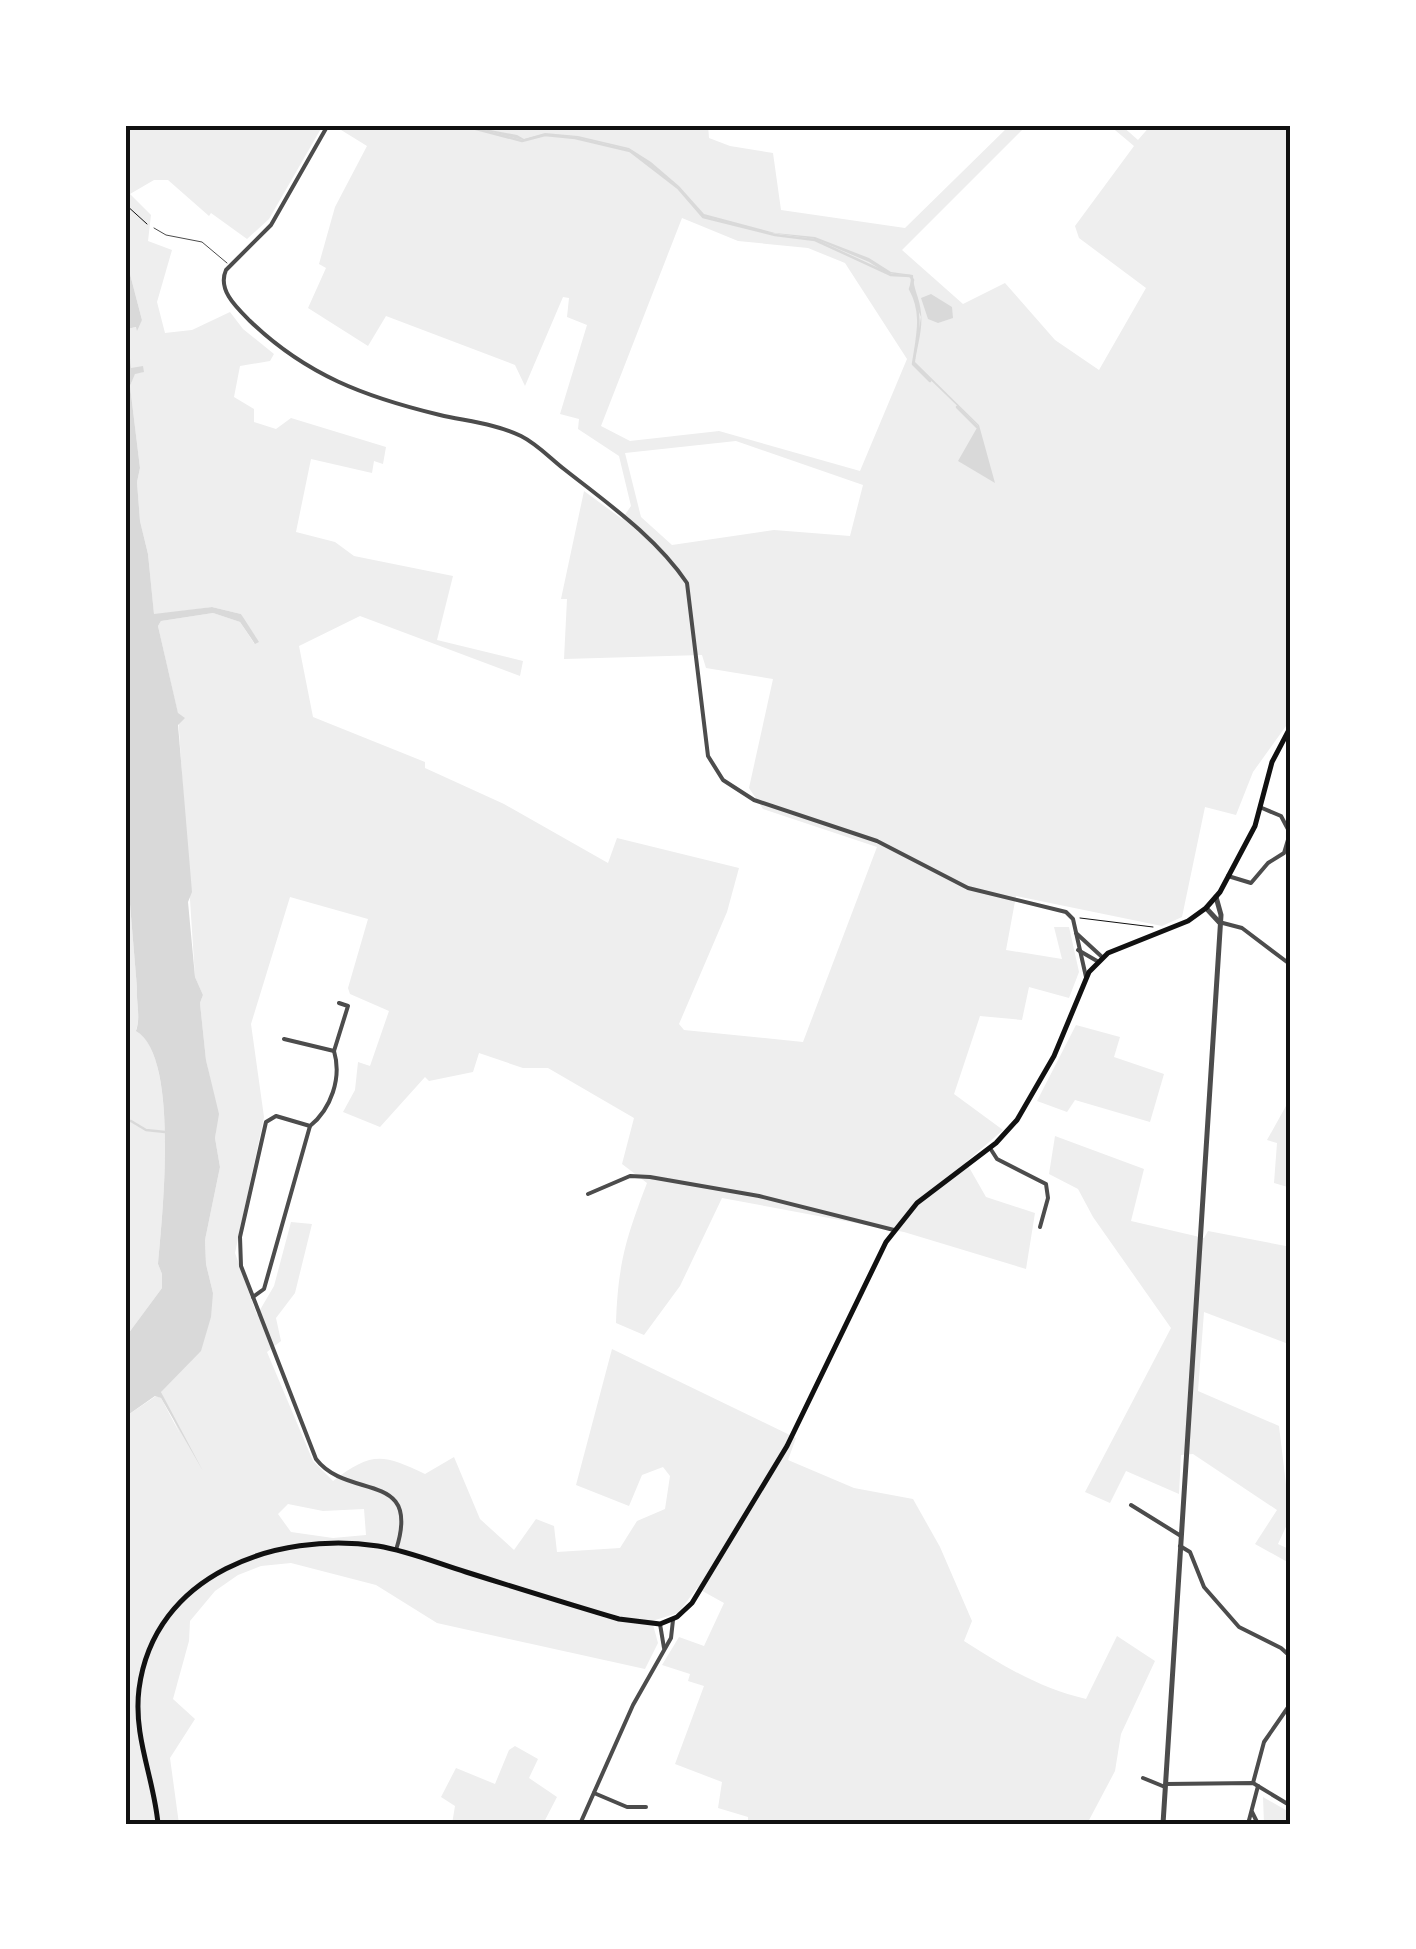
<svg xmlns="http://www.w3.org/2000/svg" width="1416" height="1949" viewBox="0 0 1416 1949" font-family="'Alegreya Sans',sans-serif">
  <rect width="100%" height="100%" fill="#fff"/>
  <g fill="#eee" fill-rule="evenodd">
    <path d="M 125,125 L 323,125 L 269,219 L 247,239 L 211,213 L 209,216 L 168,180 L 154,180 L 130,194 L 151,215 L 148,241 L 172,250 L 157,302 L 165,333 L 192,330 L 230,312 L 243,329 L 274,354 L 270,361 L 240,366 L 234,397 L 254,409 L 254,422 L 276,429 L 291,418 L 386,447 L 383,464 L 374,461 L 372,473 L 311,459 L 296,532 L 335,542 L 354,556 L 453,576 L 437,640 L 523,661 L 520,676 L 360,616 L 299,646 L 313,717 L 425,762 L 425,768 L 504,804 L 608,863 L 617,838 L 739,868 L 727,912 L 679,1024 L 684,1030 L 803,1042 L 877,847 L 763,809 L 749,788 L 773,679 L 706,668 L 702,655 L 564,659 L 567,599 L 561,599 L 584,491 L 622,519 L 631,506 L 619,456 L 578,429 L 579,419 L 560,414 L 587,325 L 567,317 L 569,298 L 563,297 L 525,386 L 515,365 L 386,316 L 368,346 L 308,308 L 326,268 L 319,264 L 335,207 L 367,146 L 333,125 L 708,125 L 709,138 L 730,146 L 773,153 L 781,210 L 905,228 L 1010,125 L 1027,125 L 902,250 L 963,304 L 1005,283 L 1055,340 L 1099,370 L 1146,288 L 1079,238 L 1075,226 L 1134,146 L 1109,125 L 1121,125 L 1138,140 L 1151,125 L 1291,125 L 1291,719 L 1253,772 L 1236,815 L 1205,807 L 1182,917 L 1162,926 L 1016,896 L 1006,950 L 1062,959 L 1054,927 L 1069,927 L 1079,972 L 1069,998 L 1029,987 L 1022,1020 L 980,1016 L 954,1094 L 1003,1130 L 966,1162 L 986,1197 L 1035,1213 L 1026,1269 L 904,1232 L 722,1198 L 680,1286 L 644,1335 L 616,1323 C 618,1264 626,1238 647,1183 L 622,1164 L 634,1118 L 548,1068 L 523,1068 L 479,1053 L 473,1072 L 429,1081 L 425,1077 L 380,1127 L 343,1112 L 355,1090 L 358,1062 L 370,1066 L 389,1011 L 350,994 L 348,988 L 368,919 L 290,897 L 251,1024 L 264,1117 L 235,1253 L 257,1315 L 274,1286 L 291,1222 L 312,1224 L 295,1293 L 276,1318 L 281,1341 L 267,1352 L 313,1461 L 333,1481 C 371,1452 382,1453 425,1474 L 454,1457 L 480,1519 L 514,1550 L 536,1519 L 554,1526 L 557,1552 L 620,1548 L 637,1521 L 665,1509 L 670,1476 L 663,1467 L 642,1475 L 629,1506 L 576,1485 L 612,1349 L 796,1438 L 788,1460 L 854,1488 L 913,1499 L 940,1547 L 972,1621 L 964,1641 C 1003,1666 1041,1689 1086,1699 L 1117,1636 L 1155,1661 L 1121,1734 L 1115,1771 L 1087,1824 L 748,1824 L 748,1817 L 718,1808 L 722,1782 L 675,1764 L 704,1686 L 688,1681 L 690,1674 L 662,1665 L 679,1637 L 704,1646 L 724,1603 L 697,1588 L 678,1613 L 652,1621 L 658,1643 L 645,1669 L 437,1623 L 376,1585 L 291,1563 L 261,1566 L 238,1575 L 215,1591 L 190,1621 L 189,1641 L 173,1699 L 195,1719 L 170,1758 L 179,1824 L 125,1824 L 125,1417 L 156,1396 L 161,1398 L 179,1432 L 161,1392 L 213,1293 L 206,1264 L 205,1240 L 220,1167 L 215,1138 L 218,1114 L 206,1060 L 200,1003 L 203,995 L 195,977 L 178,714 L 158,626 L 161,621 L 213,613 L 240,622 L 254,643 L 241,614 L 212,607 L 154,615 L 148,554 L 140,521 L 137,482 L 140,468 L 130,386 L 135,373 L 143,372 L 131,369 L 127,329 L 137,327 L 142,320 L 125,255 ZM 682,218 L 738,241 L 808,248 L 845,263 L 907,359 L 860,471 L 719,431 L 630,441 L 601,426 ZM 736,441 L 863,485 L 850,536 L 774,530 L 672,545 L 641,517 L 625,453 ZM 288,1504 L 323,1511 L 364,1509 L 366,1535 L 333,1538 L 291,1532 L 278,1514 Z"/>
    <path d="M 125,844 L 137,988 C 136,1003 141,1016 136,1030 C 180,1058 162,1216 158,1264 L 162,1274 L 162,1288 L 125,1338 Z"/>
    <polygon points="1076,1025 1120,1037 1114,1057 1164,1074 1150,1122 1075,1100 1067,1112 1037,1101"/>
    <polygon points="1291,1097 1291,1188 1274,1183 1277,1143 1267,1140"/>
    <polygon points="1055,1136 1144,1169 1131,1221 1204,1238 1208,1231 1291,1247 1291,1345 1204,1312 1198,1391 1279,1426 1290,1518 1278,1544 1291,1550 1291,1564 1255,1544 1277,1510 1193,1454 1181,1455 1179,1494 1126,1471 1110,1503 1085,1492 1171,1328 1093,1217 1078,1189 1049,1174"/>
    <polygon points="515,1746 538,1759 529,1778 557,1797 543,1824 452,1824 455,1806 441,1797 456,1768 495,1784 509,1750"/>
    <polygon points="1263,1797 1291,1813 1291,1824 1264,1824"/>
  </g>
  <g fill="#d9d9d9">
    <path d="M 464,125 L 517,135 L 524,139 L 545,133 L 578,136 L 629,148 L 651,162 L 679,186 L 704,214 L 775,233 L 815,237 L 869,258 L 891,272 L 913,275 C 913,289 920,298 921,313 C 923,329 917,347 915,362 L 979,425 L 995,483 L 958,461 L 978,426 L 913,363 L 921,317 L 910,289 L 911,276 L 886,273 L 869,262 L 815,239 L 765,232 L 703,216 L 678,187 L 630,150 L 575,137 L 544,135 L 523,140 Z"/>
    <path d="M 125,255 L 142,320 L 137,331 L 136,327 L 127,329 L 131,368 L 143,366 L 144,372 L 135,374 L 130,386 L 140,468 L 137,482 L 140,521 L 148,554 L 154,614 L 212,607 L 241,614 L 259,642 L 255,644 L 240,622 L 213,613 L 161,621 L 158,626 L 178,713 L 185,718 L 178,725 L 192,892 L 188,902 L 195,977 L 203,995 L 200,1003 L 206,1060 L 219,1114 L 215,1138 L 220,1167 L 205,1240 L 206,1264 L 213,1293 L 211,1317 L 201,1351 L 161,1392 L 203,1471 L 161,1398 L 155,1396 L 125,1417 L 125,1338 L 162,1288 L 162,1274 L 158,1264 C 162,1217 180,1056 136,1031 C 141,1016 136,1003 137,988 L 125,844 Z"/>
    <polygon points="931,294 952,307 953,318 938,323 928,319 921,298"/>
  </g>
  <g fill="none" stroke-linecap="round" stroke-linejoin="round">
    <g stroke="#d9d9d9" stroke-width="2.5">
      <path d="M 461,125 L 522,141 L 545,135 L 575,138 L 630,151 L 678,188 L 703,217 L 775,235 L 815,240 L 891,275 L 910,276 L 913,280 L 910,289 C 924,314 917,337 913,364 L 930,381"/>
      <polyline points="957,407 977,427"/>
      <polyline points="125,1121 131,1121 146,1130 165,1132"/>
    </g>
    <g stroke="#111" stroke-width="1">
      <polyline points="125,204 147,224"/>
      <polyline points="1080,918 1153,927"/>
    </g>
    <polyline stroke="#4c4c4c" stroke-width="1" points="154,228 166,235 202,242 227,263"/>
    <g stroke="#4c4c4c" stroke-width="4">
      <path d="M 328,125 L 271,225 L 226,270 C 217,290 237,308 250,321 C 306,375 365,397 440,415 C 466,421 497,424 521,436 C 537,444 550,458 564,469 C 607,503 656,537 687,583 L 708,756 L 723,780 L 754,800 L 877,841 L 968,888 L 1066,912 L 1073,919 L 1086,977"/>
      <polyline points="1262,808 1281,816 1290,833"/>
      <polyline points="1228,876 1251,883 1268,863 1284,853 1290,833"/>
      <polyline points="1219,922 1242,928 1291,965"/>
      <polyline points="1076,933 1101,956"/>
      <polyline points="1078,950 1097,961"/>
      <path d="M 284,1039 L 334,1051 C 342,1078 331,1109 310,1126 L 276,1116 L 266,1122 L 240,1237 L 241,1266 L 316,1459 C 348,1501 422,1469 396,1550"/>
      <polyline points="334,1051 348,1006 339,1003"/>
      <polyline points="990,1148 997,1159 1046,1184 1048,1198 1040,1227"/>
      <polyline points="588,1194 630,1176 650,1177 759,1196 894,1230"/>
      <polyline points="253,1297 264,1289 310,1126"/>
      <polyline points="1131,1505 1181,1536"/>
      <polyline points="1180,1546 1190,1552 1204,1587 1239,1627 1281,1648 1291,1657"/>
      <polyline points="660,1624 664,1648"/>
      <polyline points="1143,1778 1165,1787"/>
      <polyline points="1253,1783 1264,1742 1291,1703"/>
      <polyline points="1166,1784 1253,1783 1291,1806"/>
      <polyline points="594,1793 627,1807 646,1807"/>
      <polyline points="1252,1812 1258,1824"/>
      <polyline points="580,1824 633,1705 671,1638 673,1620"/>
      <polyline points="1248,1824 1258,1786"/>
    </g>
    <g stroke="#4c4c4c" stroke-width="5">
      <polyline points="1206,908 1219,922"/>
      <polyline points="1163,1824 1221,915 1216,897"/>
    </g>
    <path stroke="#111" stroke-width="5" d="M 158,1824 C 154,1778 133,1737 139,1689 C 154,1574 276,1531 378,1546 C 408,1551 437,1563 466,1572 C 517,1588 568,1604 619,1619 L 660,1624 L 677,1617 L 692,1603 L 787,1446 L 886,1242 L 917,1203 L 996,1143 L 1017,1120 L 1054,1056 L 1089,972 L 1108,953 L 1188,921 L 1206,908 L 1220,892 L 1255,826 L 1272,762 L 1291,726"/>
  </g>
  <rect width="1416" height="1949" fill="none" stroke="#ffffff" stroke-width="255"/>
  <rect x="128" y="128" width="1160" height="1694" fill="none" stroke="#111" stroke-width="4"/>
</svg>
